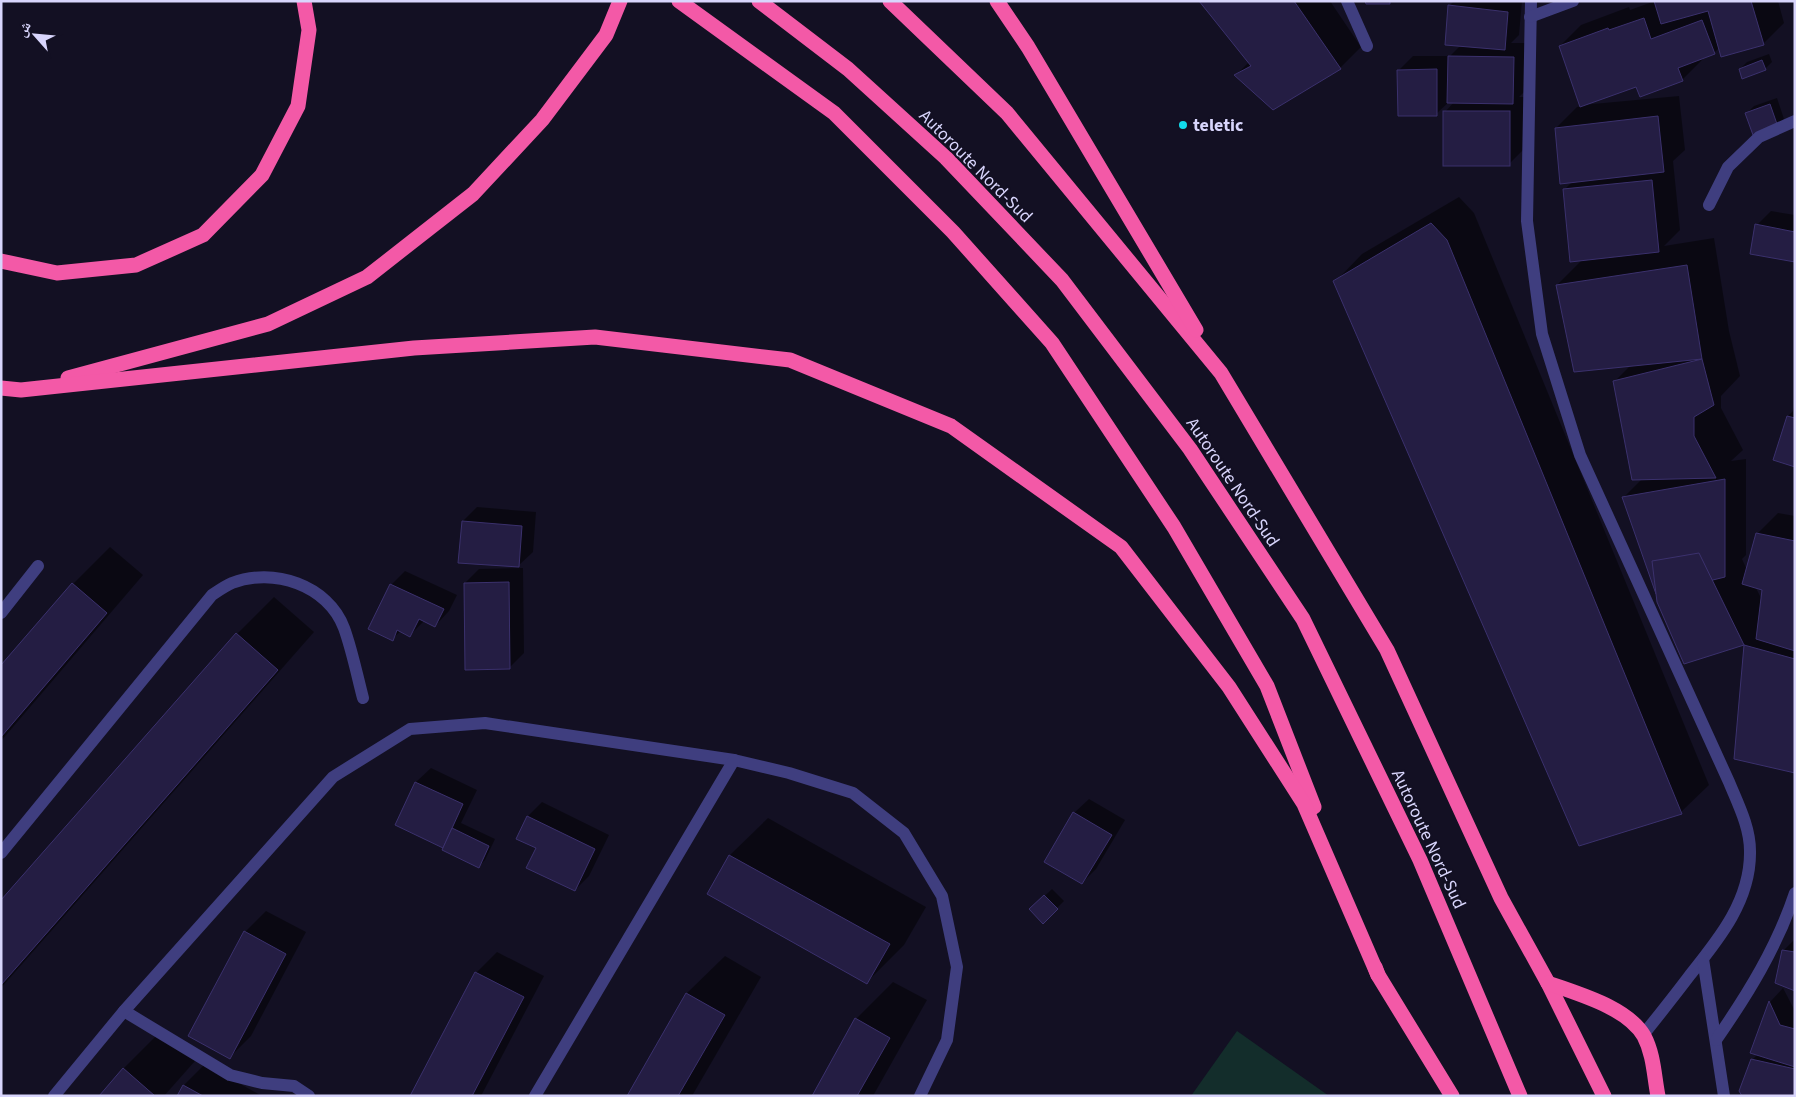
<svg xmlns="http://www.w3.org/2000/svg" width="1796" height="1097" viewBox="0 0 1796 1097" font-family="'Source Sans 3','Noto Naskh Arabic',sans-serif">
  <rect width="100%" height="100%" fill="#131023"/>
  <polygon fill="#132d2b" points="1237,1031 1329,1096 1191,1096"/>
  <g fill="#0007" fill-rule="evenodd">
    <polygon points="1201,1 1330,1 1361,47 1340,68 1236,75 1249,62"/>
    <polygon points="1454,1 1522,1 1519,35 1511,43 1528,43 1527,89 1519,97 1524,97 1523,150 1509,164 1445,112 1454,102 1449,102 1436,114 1399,70 1413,56 1450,56 1461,45 1449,6"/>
    <path d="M 1655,1 L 1778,1 L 1784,23 L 1763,44 L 1720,47 L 1714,53 L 1703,58 L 1703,59 L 1682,80 L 1636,86 L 1582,105 L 1679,96 L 1685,150 L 1673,161 L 1680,230 L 1664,246 L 1714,238 L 1729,331 L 1740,376 L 1721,396 L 1721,408 L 1743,450 L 1731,461 L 1746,459 L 1746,555 L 1742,559 L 1747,570 L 1757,534 L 1778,513 L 1795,516 L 1795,771 L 1736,758 L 1745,644 L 1685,662 L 1624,497 L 1642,479 L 1614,382 L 1631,365 L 1557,285 L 1583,259 L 1564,190 L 1573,181 L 1556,128 L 1577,107 L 1581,106 L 1560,46 L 1581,25 L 1629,7 L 1630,10 ZM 1755,586 L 1764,589 L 1762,600 Z"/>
    <polygon points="1769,54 1772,62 1765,69 1740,69 1747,62"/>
    <polygon points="1777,98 1784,119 1777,126 1747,113 1754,106"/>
    <polygon points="1459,197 1474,213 1709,785 1681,812 1580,844 1335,282 1362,254"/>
    <polygon points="1771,211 1795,215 1795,261 1757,225"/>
    <polygon points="1795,403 1795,466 1788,416 1793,411"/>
    <polygon points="477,507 536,512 533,552 518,566 463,521"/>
    <polygon points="110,547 143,575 1,741 1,667 73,584"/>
    <polygon points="523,568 524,653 509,668 465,583 479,569"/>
    <polygon points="405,571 457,595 449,611 435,626 425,620 410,635 401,631 392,639 391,585"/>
    <polygon points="274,597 314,632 1,988 1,902 237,634"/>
    <polygon points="431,768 477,790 461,823 495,839 485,860 478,867 445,847 397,825 416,782"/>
    <polygon points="1089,799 1125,820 1096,869 1082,883 1074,813"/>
    <polygon points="542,802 609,835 589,876 575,890 537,848 517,838 528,816"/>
    <polygon points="768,818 926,907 904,945 867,982 709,893 730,855"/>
    <polygon points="1052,889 1064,901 1043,922 1031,909"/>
    <polygon points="266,911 306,932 251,1036 230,1057 245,932"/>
    <polygon points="1795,939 1795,990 1783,951"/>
    <polygon points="497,952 544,976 481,1096 412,1096 476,973"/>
    <polygon points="725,956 761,977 692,1096 628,1096 687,993"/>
    <polygon points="893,982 927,1000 873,1096 813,1096 856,1019"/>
    <polygon points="1783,988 1795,1011 1795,1096 1752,1060 1758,1054 1751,1052 1770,1002"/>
    <polygon points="161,1031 195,1061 164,1096 100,1096 124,1068"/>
    <polygon points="205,1064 262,1096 178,1096 184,1085"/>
  </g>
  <g fill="#241d43" stroke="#3b316d">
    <polygon points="1199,1 1294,1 1341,69 1273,110 1234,75 1251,66"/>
    <polygon points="1365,1 1390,1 1390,4 1366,4"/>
    <polygon points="1654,1 1751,1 1764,45 1721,57 1708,11 1661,24"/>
    <polygon points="1448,5 1508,12 1505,50 1445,45"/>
    <polygon points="1644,18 1651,39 1702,20 1715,54 1678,68 1683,81 1640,97 1636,87 1580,107 1559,46 1608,28 1609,30"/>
    <polygon points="1448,56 1514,57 1513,104 1447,103"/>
    <polygon points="1762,60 1766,70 1742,79 1739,69"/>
    <polygon points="1437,69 1437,116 1398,116 1397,70"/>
    <polygon points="1770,104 1778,127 1753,135 1745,113"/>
    <rect x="1443" y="111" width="67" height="55"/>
    <polygon points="1658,116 1664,172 1560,184 1555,128"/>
    <polygon points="1652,180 1659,252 1570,262 1563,189"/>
    <polygon points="1431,223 1447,240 1682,814 1579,846 1333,281"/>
    <polygon points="1755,224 1795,232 1795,262 1750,254"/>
    <polygon points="1687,265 1702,359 1574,372 1556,285"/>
    <polygon points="1702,359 1714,405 1694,417 1694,436 1716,478 1632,480 1613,381"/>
    <polygon points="1787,416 1795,418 1795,467 1773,460"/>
    <polygon points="1725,479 1725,577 1656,594 1622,497"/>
    <polygon points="462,521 522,526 519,567 458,563"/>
    <polygon points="1756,533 1795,541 1795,651 1756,639 1762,590 1742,584"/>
    <polygon points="1699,553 1744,645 1684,664 1657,602 1652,561"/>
    <polygon points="509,582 510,669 465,670 464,583"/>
    <polygon points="72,583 107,613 1,737 1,665"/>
    <polygon points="390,584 444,609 435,627 419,619 410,637 397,630 393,641 368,629"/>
    <polygon points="236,633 278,670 1,985 1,900"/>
    <polygon points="1744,645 1795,659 1795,773 1734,759"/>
    <polygon points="415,782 463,804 443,848 395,825"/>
    <polygon points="1073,812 1112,835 1082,884 1044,862"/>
    <polygon points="527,816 595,849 575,891 526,868 536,848 516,839"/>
    <polygon points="452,828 489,846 479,868 442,850"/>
    <polygon points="729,855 890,944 867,984 707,894"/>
    <polygon points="1044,895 1058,909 1043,924 1029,909"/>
    <polygon points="244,931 286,954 230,1059 188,1036"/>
    <polygon points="1782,950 1795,952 1795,991 1775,983"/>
    <polygon points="475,972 524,997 472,1096 410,1096"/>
    <polygon points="686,993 725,1015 678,1096 627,1096"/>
    <polygon points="1769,1001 1780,1025 1795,1029 1795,1067 1750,1053"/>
    <polygon points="855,1018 890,1038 857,1096 812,1096"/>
    <polygon points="1751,1059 1795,1069 1795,1096 1742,1096 1739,1091"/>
    <polygon points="123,1068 155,1096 99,1096"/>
    <polygon points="183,1085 203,1096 177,1096"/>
  </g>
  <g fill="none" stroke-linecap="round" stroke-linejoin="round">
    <g stroke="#3f3e7f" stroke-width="12">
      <polyline points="1347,1 1367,46"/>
      <path d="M 1531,1 L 1527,221 L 1542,334 L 1580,455 L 1729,782 C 1738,804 1750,827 1750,851 C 1751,900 1719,939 1690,975 C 1675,995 1659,1015 1643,1035"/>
      <polyline points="1530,17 1573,1"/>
      <polyline points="1709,205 1728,167 1759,137 1795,121"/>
      <polyline points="1,613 38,566"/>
      <path d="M 1,853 L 212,595 C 218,591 225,586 232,583 C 273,567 328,585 344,628 C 352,650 357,675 363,698"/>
      <polyline points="1703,959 1724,1096"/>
      <polyline points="124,1011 230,1075 262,1083 294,1086 309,1096"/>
      <path d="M 1716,1040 C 1748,994 1777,947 1795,893"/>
      <polyline points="54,1096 124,1011 333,777 410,729 485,723 734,760 789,773 853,793 904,833 942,896 957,967 947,1040 920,1096"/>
      <polyline points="535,1096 734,760"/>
    </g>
    <g stroke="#f359a7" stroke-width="15">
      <polyline points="679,1 834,113 953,232 1052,343 1174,527 1267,686 1314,807"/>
      <polyline points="759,1 848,69 946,158 1062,280 1190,449 1303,619 1420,860 1520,1096"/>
      <polyline points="890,1 1007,113 1221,373 1387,650 1501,898 1548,983 1604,1096"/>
      <polyline points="997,1 1028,47 1196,330"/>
      <polyline points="1,261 57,273 136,265 203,235 262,175 298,106 309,30 304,1"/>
      <polyline points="68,378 268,324 367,277 473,194 542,120 606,35 620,1"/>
      <polyline points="1,388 21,390 414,348 595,337 790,360 951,426 1121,547 1229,687 1304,804 1378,975"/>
      <polyline points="1375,967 1378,975 1452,1096"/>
      <path d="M 1548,983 C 1578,994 1627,1007 1644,1036 C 1654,1055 1654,1076 1658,1096"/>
    </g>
  </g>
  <circle fill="#11dcec" stroke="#131023" stroke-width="2" cx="1183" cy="125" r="5"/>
  <g text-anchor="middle" stroke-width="4" stroke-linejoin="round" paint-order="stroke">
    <g font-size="18" font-weight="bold" fill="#d8d5fc" stroke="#131023" text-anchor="start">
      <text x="1193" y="131">teletic</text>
    </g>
    <g font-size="18" fill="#d8d5fc" stroke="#131023">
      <text transform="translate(976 166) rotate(45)" y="6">Autoroute Nord-Sud</text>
      <text transform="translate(1233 482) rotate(56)" y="6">Autoroute Nord-Sud</text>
      <text transform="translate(1429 839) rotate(65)" y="6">Autoroute Nord-Sud</text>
    </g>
  </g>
  <rect width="1796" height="1097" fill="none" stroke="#d8d5fc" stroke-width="5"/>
  <g transform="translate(35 35) rotate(297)" stroke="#131023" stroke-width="4" paint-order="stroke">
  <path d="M0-4L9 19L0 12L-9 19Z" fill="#d8d5fc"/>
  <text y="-8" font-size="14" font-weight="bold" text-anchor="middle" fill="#d8d5fc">ش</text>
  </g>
</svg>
